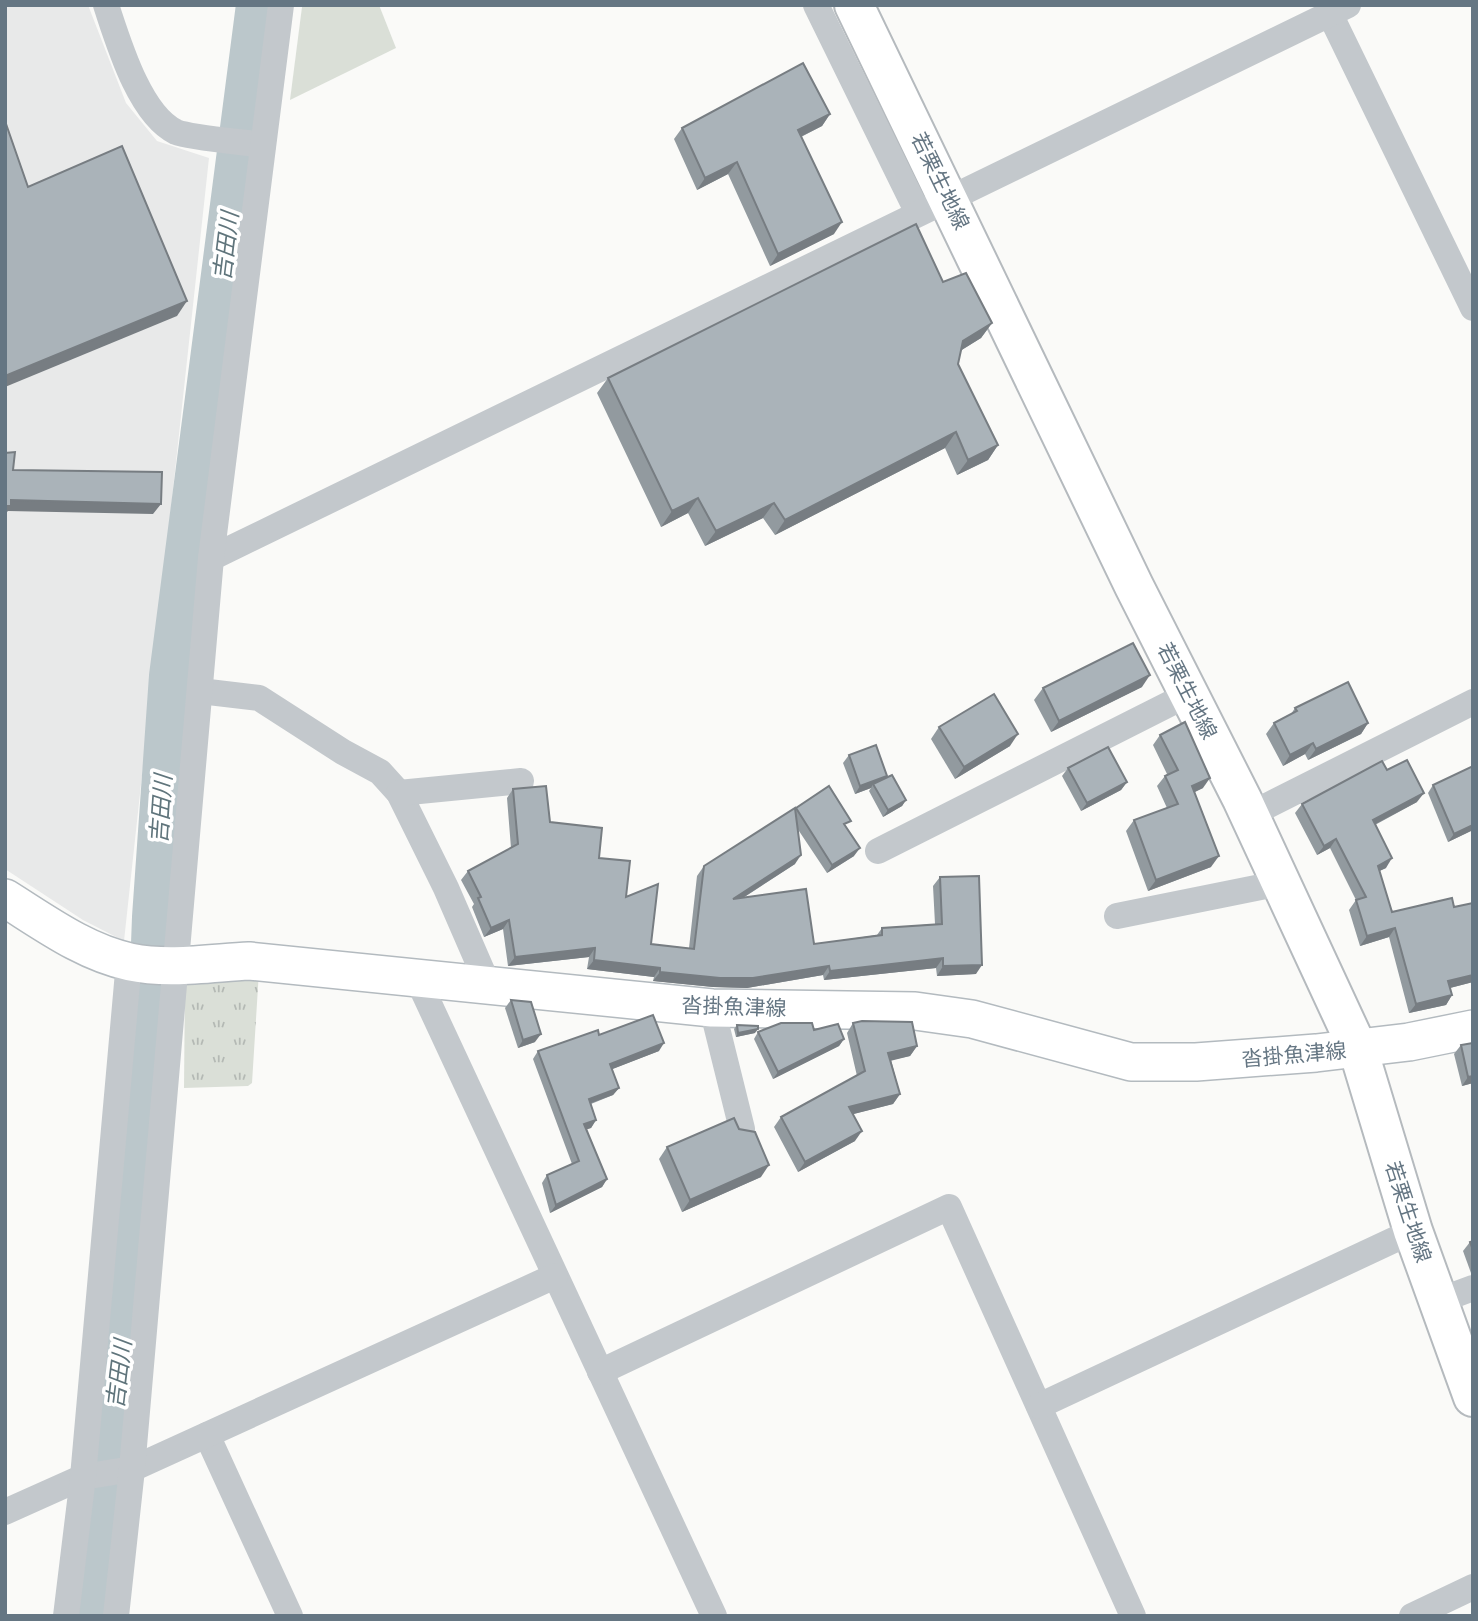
<svg xmlns="http://www.w3.org/2000/svg" width="1478" height="1621" viewBox="0 0 1478 1621" font-family="'DejaVu Sans','Noto Sans JP',sans-serif">
  <defs>
    <pattern id="grass-tufts" width="24" height="20" patternUnits="userSpaceOnUse" patternTransform="scale(1.75)"><rect width="24" height="20" fill="#dadfd7"/><path d="M3 7l-1-3M5 7V3M7 7l1-3M15 17l-1-3M17 17v-4M19 17l1-3" fill="none" stroke="#b4b9b4"/></pattern>
  </defs>
  <rect width="100%" height="100%" fill="#fafaf8"/>
  <polygon fill="#e8e9e9" points="5,5 88,5 126,103 157,141 209,158 124,941 83,920 5,869"/>
  <polygon fill="url(#grass-tufts)" points="259,971 252,1083 248,1086 184,1088 185,981"/>
  <polygon fill="#dadfd7" points="305,5 379,5 396,48 290,100 302,7"/>
  <g fill="none" stroke-linecap="round" stroke-linejoin="round">
    <polyline stroke="#bbc7cb" stroke-width="44" points="91,1616 146,1134 154,917 171,676 258,5"/>
    <defs>
      <path id="secondary" d="M 5,898 C 45,923 84,952 130,962 C 168,970 211,963 249,961 L 712,1008 L 915,1011 L 972,1019 L 1131,1062 L 1196,1062 L 1316,1053 L 1409,1042 L 1473,1029"/>
      <polyline id="primary" points="854,5 1134,586 1242,799 1358,1049 1413,1231 1473,1397"/>
    </defs>
    <use href="#secondary" stroke="#b3babf" stroke-width="40"/>
    <use href="#primary" stroke="#b5babe" stroke-width="42"/>
    <g stroke="#c3c8cc" stroke-width="26">
      <path d="M 106,5 C 118,41 139,114 176,132 C 191,138 244,142 263,145"/>
      <polyline points="816,5 918,213"/>
      <polyline points="1330,14 1473,308"/>
      <polyline points="211,558 1348,5"/>
      <polyline points="200,691 259,698 343,752 380,772 399,793 446,888 489,987"/>
      <polyline points="399,793 521,781"/>
      <polyline points="1249,815 1473,702"/>
      <polyline points="878,851 1189,694"/>
      <polyline points="1117,916 1281,883"/>
      <polyline points="418,980 714,1616"/>
      <polyline points="712,1008 742,1129"/>
      <polyline points="1438,1301 1473,1288"/>
      <polyline points="600,1372 949,1207 1133,1616"/>
      <polyline points="1039,1406 1413,1231"/>
      <polyline points="207,1435 290,1616"/>
      <polyline points="5,1512 83,1477 132,1469 555,1276"/>
      <polyline points="66,1616 83,1477 129,961"/>
      <polyline points="116,1616 132,1469 211,558 281,5"/>
      <polyline points="1412,1616 1473,1587"/>
    </g>
    <use href="#secondary" stroke="#fff" stroke-width="37"/>
    <use href="#primary" stroke="#fff" stroke-width="38"/>
  </g>
  <g fill="#929a9f">
    <polygon points="830,114 822,126 801,137 834,234 770,266 728,174 697,190 674,139 682,128"/>
    <polygon points="943,282 992,323 981,338 960,351 958,364 998,445 988,460 957,475 945,448 775,535 763,518 705,546 688,513 661,527 597,393 608,378"/>
    <polygon points="1142,687 1051,732 1034,700 1043,688"/>
    <polygon points="1295,708 1368,723 1361,734 1308,760 1305,754 1283,766 1266,734 1274,723 1291,714"/>
    <polygon points="939,727 1010,746 955,779 931,739"/>
    <polygon points="1160,735 1203,788 1194,792 1211,867 1148,891 1126,831 1134,820 1167,808 1157,786 1165,776 1167,774 1153,745"/>
    <polygon points="849,755 887,776 906,800 902,806 883,817 869,791 871,788 855,794 843,763"/>
    <polygon points="1068,768 1127,782 1121,790 1081,811 1062,776"/>
    <polygon points="1387,770 1417,802 1375,825 1386,868 1379,871 1392,912 1454,907 1473,903 1473,982 1450,988 1452,995 1446,1005 1409,1013 1389,937 1360,946 1349,910 1356,900 1330,848 1317,855 1295,813 1302,804"/>
    <polygon points="1433,785 1473,830 1448,842 1428,793"/>
    <polygon points="513,789 550,822 599,858 626,897 651,944 689,948 697,876 704,866 796,808 846,827 854,856 827,873 797,828 795,864 743,898 814,944 877,935 882,928 935,924 933,886 940,877 976,974 937,976 936,968 824,980 823,975 747,988 713,987 653,981 654,977 587,969 589,957 508,966 503,929 484,937 472,907 474,904 461,880 468,871 511,848 507,798"/>
    <polygon points="511,1000 535,1042 518,1048 505,1008"/>
    <polygon points="853,1023 917,1046 910,1056 891,1060 900,1094 893,1104 853,1114 855,1141 798,1172 774,1127 781,1117 857,1076 847,1033"/>
    <polygon points="737,1025 755,1033 736,1037 734,1029"/>
    <polygon points="814,1030 844,1039 839,1046 773,1079 754,1039 758,1032"/>
    <polygon points="599,1035 659,1051 612,1069 619,1088 613,1095 591,1104 596,1120 591,1128 586,1129 607,1179 602,1187 550,1213 542,1183 547,1175 572,1164 533,1059 538,1051"/>
    <polygon points="1461,1045 1473,1083 1462,1086 1454,1054"/>
    <polygon points="739,1129 761,1177 682,1212 659,1159 667,1147"/>
    <polygon points="1473,1241 1473,1273 1471,1273 1463,1251 1470,1242"/>
  </g>
  <g fill="#777d82">
    <polygon points="830,114 822,126 790,142 798,130"/>
    <polygon points="737,162 728,174 697,190 705,178"/>
    <polygon points="842,222 834,234 770,266 778,254"/>
    <polygon points="187,301 177,316 5,387 5,376"/>
    <polygon points="992,323 981,338 952,356 963,341"/>
    <polygon points="956,432 945,448 775,535 785,520"/>
    <polygon points="998,445 988,460 957,475 968,460"/>
    <polygon points="698,498 688,513 661,527 672,511"/>
    <polygon points="11,500 161,504 153,514 8,511 5,514 5,506"/>
    <polygon points="774,503 763,518 705,546 716,531"/>
    <polygon points="1150,675 1142,687 1051,732 1059,721"/>
    <polygon points="1368,723 1361,734 1308,760 1316,749"/>
    <polygon points="1018,734 1010,746 955,779 964,767"/>
    <polygon points="1313,743 1305,754 1283,766 1290,755"/>
    <polygon points="887,776 882,784 873,784 871,788 855,794 860,786"/>
    <polygon points="1210,778 1203,788 1185,797 1192,786"/>
    <polygon points="1127,782 1121,790 1081,811 1087,803"/>
    <polygon points="1424,793 1417,802 1366,829 1373,820"/>
    <polygon points="906,800 902,806 883,817 888,810"/>
    <polygon points="1473,825 1473,830 1448,842 1454,834"/>
    <polygon points="1336,839 1330,848 1317,855 1324,846"/>
    <polygon points="860,848 854,856 827,873 832,865"/>
    <polygon points="801,855 795,864 727,908 733,899"/>
    <polygon points="1219,856 1211,867 1148,891 1156,880"/>
    <polygon points="1392,858 1386,868 1371,875 1378,866"/>
    <polygon points="509,920 503,929 484,937 491,928"/>
    <polygon points="1395,928 1389,937 1360,946 1367,936"/>
    <polygon points="595,948 589,957 508,966 515,957"/>
    <polygon points="943,958 936,968 824,980 830,971"/>
    <polygon points="594,960 660,968 654,977 587,969"/>
    <polygon points="982,965 976,974 937,976 943,966"/>
    <polygon points="829,966 823,975 747,988 713,987 653,981 660,972"/>
    <polygon points="1473,975 1473,982 1442,990 1448,981"/>
    <polygon points="1452,995 1446,1005 1409,1013 1416,1004"/>
    <polygon points="758,1029 755,1033 736,1037 738,1033"/>
    <polygon points="541,1034 535,1042 518,1048 523,1040"/>
    <polygon points="844,1039 839,1046 773,1079 778,1072"/>
    <polygon points="664,1043 659,1051 605,1072 610,1064"/>
    <polygon points="917,1046 910,1056 882,1063 888,1053"/>
    <polygon points="1473,1076 1473,1083 1462,1086 1468,1077"/>
    <polygon points="619,1088 613,1095 583,1106 589,1099"/>
    <polygon points="900,1094 893,1104 842,1117 849,1107"/>
    <polygon points="596,1120 591,1128 579,1132 584,1124"/>
    <polygon points="862,1131 855,1141 798,1172 805,1162"/>
    <polygon points="769,1165 761,1177 682,1212 690,1200"/>
    <polygon points="607,1179 602,1187 550,1213 556,1205"/>
  </g>
  <g fill="#aab3b9" stroke="#777d82" stroke-width="2">
    <polygon points="803,63 830,114 798,130 842,222 778,254 737,162 705,178 682,128"/>
    <polygon points="5,121 28,187 122,146 187,301 5,376"/>
    <polygon points="916,224 943,282 966,273 992,323 963,341 958,364 998,445 968,460 956,432 785,520 774,503 716,531 698,498 672,511 608,378"/>
    <polygon points="15,452 13,470 162,472 161,504 11,500 11,506 5,506 5,453"/>
    <polygon points="1133,643 1150,675 1059,721 1043,688"/>
    <polygon points="1348,682 1368,723 1316,749 1313,743 1290,755 1274,723 1297,711 1295,708"/>
    <polygon points="994,694 1018,734 964,767 939,727"/>
    <polygon points="1185,722 1210,778 1192,786 1219,856 1156,880 1134,820 1178,804 1165,776 1178,770 1160,735"/>
    <polygon points="876,745 887,776 860,786 849,755"/>
    <polygon points="1108,747 1127,782 1087,803 1068,768"/>
    <polygon points="1407,760 1424,793 1373,820 1392,858 1378,866 1392,912 1452,898 1454,907 1473,903 1473,975 1448,981 1452,995 1416,1004 1395,928 1367,936 1356,900 1366,897 1336,839 1324,846 1302,804 1382,761 1387,770"/>
    <polygon points="1473,766 1473,825 1454,834 1433,785"/>
    <polygon points="892,775 906,800 888,810 873,784"/>
    <polygon points="546,786 550,822 602,828 599,858 630,861 626,897 658,884 651,944 694,949 704,866 795,808 801,855 733,899 806,889 814,944 882,935 882,928 942,924 940,877 979,876 982,965 943,966 943,958 830,971 829,966 753,978 720,978 660,972 660,968 594,960 595,948 515,957 509,920 491,928 478,898 481,897 468,871 518,844 513,789"/>
    <polygon points="829,786 851,821 844,824 860,848 832,865 796,808"/>
    <polygon points="511,1000 531,1002 541,1034 523,1040"/>
    <polygon points="653,1015 664,1043 610,1064 619,1088 589,1099 596,1120 584,1124 607,1179 556,1205 547,1175 579,1161 538,1051 598,1030 599,1035"/>
    <polygon points="862,1021 912,1022 917,1046 888,1053 900,1094 849,1107 862,1131 805,1162 781,1117 865,1071 853,1023"/>
    <polygon points="781,1023 812,1023 814,1030 838,1024 844,1039 778,1072 758,1032"/>
    <polygon points="737,1025 758,1026 758,1029 738,1033"/>
    <polygon points="1473,1043 1473,1076 1468,1077 1461,1045"/>
    <polygon points="734,1118 739,1129 755,1132 769,1165 690,1200 667,1147"/>
    <polygon points="1473,1241 1473,1250 1470,1242"/>
  </g>
  <g text-anchor="middle" stroke-width="7" stroke-linejoin="round" paint-order="stroke">
    <g font-size="21" fill="#657683" stroke="#fff">
      <text transform="translate(940 181) rotate(64)" y="7">若栗生地線</text>
      <text transform="translate(1187 691) rotate(63)" y="7">若栗生地線</text>
      <text transform="translate(734 1007) rotate(2)" y="7">沓掛魚津線</text>
      <text transform="translate(1294 1055) rotate(-5)" y="7">沓掛魚津線</text>
      <text transform="translate(1408 1212) rotate(72)" y="7">若栗生地線</text>
    </g>
    <g font-size="23" font-style="italic" fill="#60757c" stroke="#fff">
      <text transform="translate(226 246) rotate(-83)" y="8">吉田川</text>
      <text transform="translate(161 809) rotate(-86)" y="8">吉田川</text>
      <text transform="translate(119 1374) rotate(-83)" y="8">吉田川</text>
    </g>
  </g>
  <rect width="1478" height="1621" fill="none" stroke="#657683" stroke-width="14"/>
</svg>
